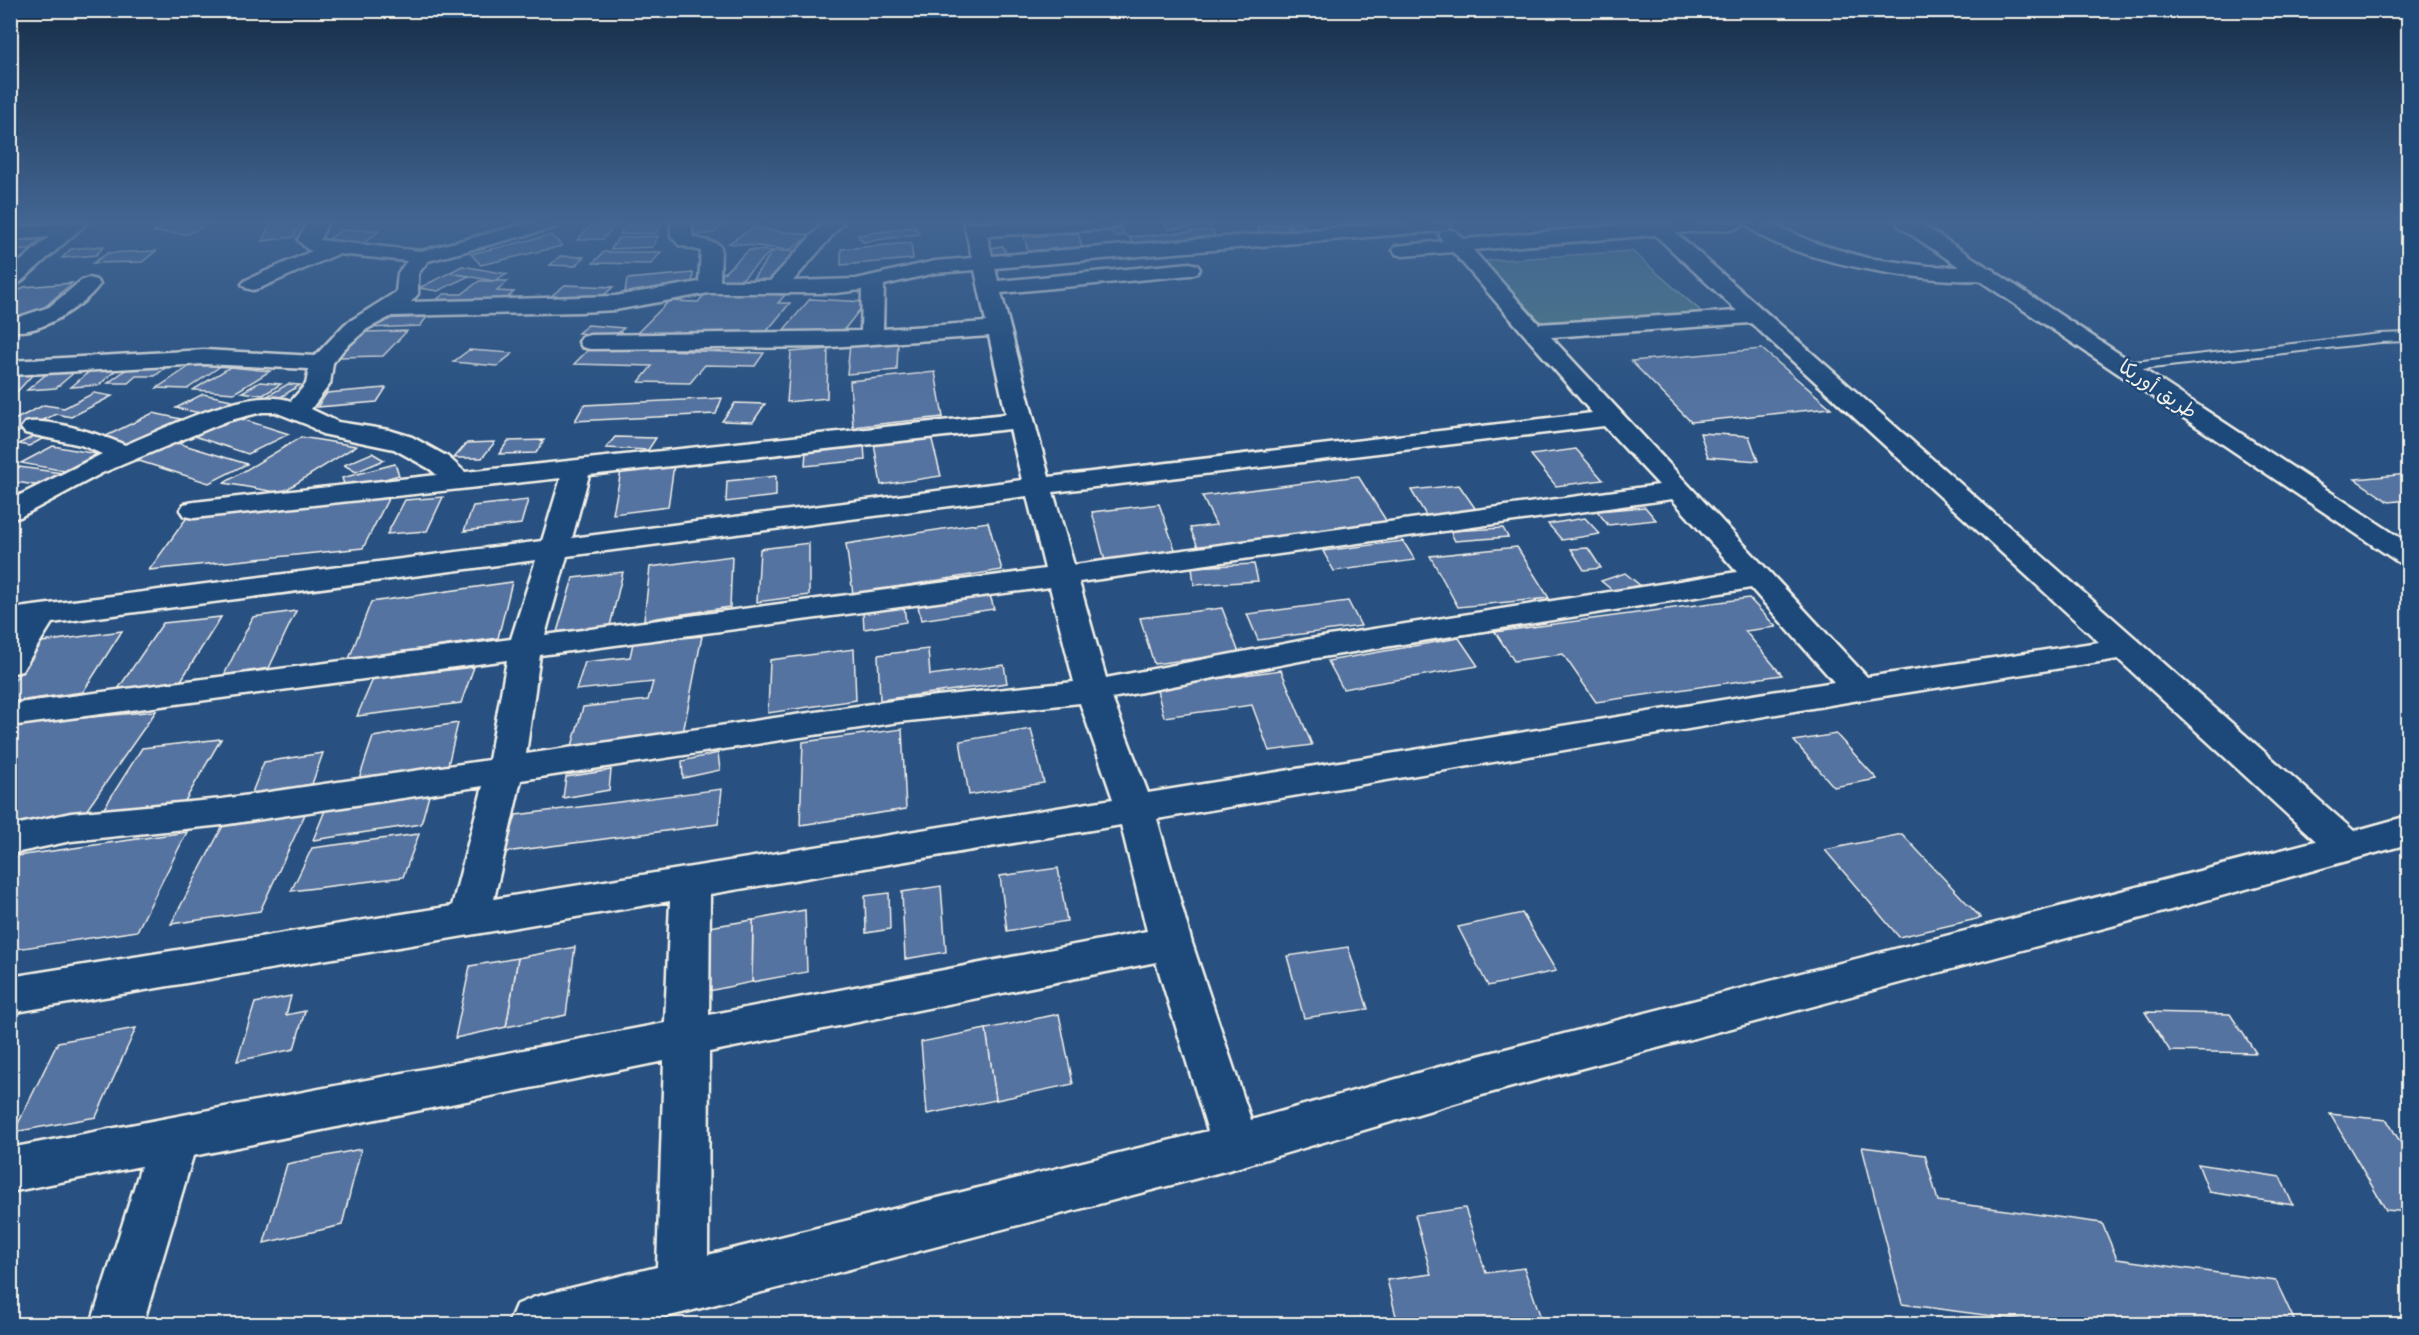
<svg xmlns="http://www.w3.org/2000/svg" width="2419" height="1335" viewBox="0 0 2419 1335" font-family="Mynerve,'Playpen Sans Arabic',sans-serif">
  <rect width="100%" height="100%" fill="#285181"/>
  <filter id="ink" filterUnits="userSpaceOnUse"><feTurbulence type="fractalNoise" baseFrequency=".0167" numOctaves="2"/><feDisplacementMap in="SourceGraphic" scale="12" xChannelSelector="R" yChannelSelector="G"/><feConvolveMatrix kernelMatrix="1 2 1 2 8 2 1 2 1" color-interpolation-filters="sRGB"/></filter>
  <g filter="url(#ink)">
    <polygon fill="#4f7d86" stroke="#a2b7b7" stroke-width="1.5" points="1632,251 1703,313 1541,322 1484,261"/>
    <g fill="#5573a1" stroke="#f4f1e8" stroke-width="1.5">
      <polygon points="62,223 55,228 10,232 10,226"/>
      <polygon points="172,223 209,223 187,234 153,232"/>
      <polygon points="271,223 301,223 294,237 262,241"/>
      <polygon points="710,223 725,223 714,233 687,235 686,228"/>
      <polygon points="1165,223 1208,223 1210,226 1168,229"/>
      <polygon points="1289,223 1302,223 1307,231 1295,232"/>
      <polygon points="1119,224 1125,235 1113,236 1107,225"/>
      <polygon points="1286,224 1296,235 1265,238 1257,227"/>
      <polygon points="615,225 603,239 577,240 590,226"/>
      <polygon points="661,225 656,233 620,234 625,226"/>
      <polygon points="915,227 919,234 863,242 858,235"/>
      <polygon points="752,228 812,235 790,250 729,243"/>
      <polygon points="341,230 380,230 364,243 324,243"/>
      <polygon points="1212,230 1218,241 1134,248 1129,237"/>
      <polygon points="1078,233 1082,247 1028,251 1024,237"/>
      <polygon points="46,235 29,250 10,251 10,238"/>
      <polygon points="551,235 562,246 481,265 471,254"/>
      <polygon points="658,236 653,247 611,249 618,238"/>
      <polygon points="911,243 913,259 841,265 841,249"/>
      <polygon points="104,246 96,255 62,258 71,249"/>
      <polygon points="1003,246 1007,256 992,257 988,248"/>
      <polygon points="749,250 771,251 738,283 715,281"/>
      <polygon points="156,251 142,262 93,263 108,253"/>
      <polygon points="773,251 794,251 774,280 752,280"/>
      <polygon points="604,252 661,252 651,264 593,263"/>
      <polygon points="560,256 584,257 575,266 550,265"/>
      <polygon points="462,266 507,274 494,281 449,273"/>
      <polygon points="449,273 469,276 438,291 419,288"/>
      <polygon points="693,273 692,286 625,293 627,279"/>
      <polygon points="479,281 508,281 497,291 514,292 499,305 432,303 444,294 462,294"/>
      <polygon points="72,283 37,314 10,316 10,298 24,287"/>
      <polygon points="565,285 613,287 595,303 546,300"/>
      <polygon points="707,292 785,295 778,303 790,303 762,337 638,332 669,301 698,302"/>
      <polygon points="810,299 866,302 839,336 781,333"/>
      <polygon points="427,317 420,326 369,328 377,319"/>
      <polygon points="588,325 624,328 614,336 578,333"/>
      <polygon points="407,331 383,356 338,357 364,332"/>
      <polygon points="898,341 897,370 847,374 850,345"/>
      <polygon points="590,348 764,353 755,366 705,365 690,383 639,382 652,366 574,364"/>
      <polygon points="828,349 827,398 787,402 791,352"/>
      <polygon points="1762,349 1831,408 1691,422 1631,361"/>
      <polygon points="469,350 513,353 497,366 453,362"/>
      <polygon points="196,362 225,363 187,389 157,388"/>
      <polygon points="169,365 155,376 136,376 128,383 108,383 131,366"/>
      <polygon points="230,367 270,371 234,393 193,390"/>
      <polygon points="117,369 99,385 71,387 90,371"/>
      <polygon points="77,370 56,388 27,390 49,372"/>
      <polygon points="35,372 14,395 10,396 10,375"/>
      <polygon points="935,372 943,417 853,427 850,381"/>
      <polygon points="260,382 281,384 263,395 242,392"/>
      <polygon points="288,384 300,385 276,400 264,398"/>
      <polygon points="386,388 377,402 317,407 327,393"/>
      <polygon points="94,393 112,396 71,417 56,414 10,436 10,422 44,405 64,408"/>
      <polygon points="203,394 232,400 205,414 176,408"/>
      <polygon points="722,398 716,414 575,421 584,405"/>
      <polygon points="735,403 765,404 753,422 722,421"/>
      <polygon points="153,413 181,419 131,445 102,438"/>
      <polygon points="232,416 289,434 248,454 191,435"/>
      <polygon points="39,433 68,442 42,439 29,446 19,444"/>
      <polygon points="1700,433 1749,436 1758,461 1708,457"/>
      <polygon points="931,436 941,476 881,485 874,444"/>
      <polygon points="301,437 356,446 281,493 224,483"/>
      <polygon points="615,437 656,438 648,450 606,448"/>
      <polygon points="544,440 536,453 499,454 508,441"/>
      <polygon points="174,442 247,464 209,483 136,460"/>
      <polygon points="495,442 482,458 454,458 467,443"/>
      <polygon points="864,444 865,460 805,466 806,450"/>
      <polygon points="53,446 97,454 65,471 21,463"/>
      <polygon points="1576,449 1603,480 1556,486 1531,455"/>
      <polygon points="372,453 384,460 356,472 344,465"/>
      <polygon points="395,464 399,475 346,490 342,478"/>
      <polygon points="674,465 668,507 613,514 621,471"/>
      <polygon points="19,467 69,474 47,487 10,481 10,472"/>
      <polygon points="2408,474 2408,500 2389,502 2355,479"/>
      <polygon points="776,476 776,496 726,502 727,481"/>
      <polygon points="1358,476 1387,522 1198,547 1190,528 1216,525 1202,496"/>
      <polygon points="1459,485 1477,511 1427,517 1411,490"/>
      <polygon points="390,495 363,548 149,570 188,516"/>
      <polygon points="443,497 427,531 387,534 405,500"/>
      <polygon points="528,500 521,524 464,531 473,506"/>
      <polygon points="1159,504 1176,552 1105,561 1092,512"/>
      <polygon points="1645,507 1656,520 1608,525 1597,511"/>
      <polygon points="1585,518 1600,534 1562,540 1548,524"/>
      <polygon points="988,522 1002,570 853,594 846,544"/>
      <polygon points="1503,528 1508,537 1455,541 1450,531"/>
      <polygon points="1403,541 1415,560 1334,571 1323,551"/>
      <polygon points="809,543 809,595 757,602 760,549"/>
      <polygon points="1517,547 1549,598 1458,607 1430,556"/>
      <polygon points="1588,548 1601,568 1584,570 1571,549"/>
      <polygon points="732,556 730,607 644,620 650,567"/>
      <polygon points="1254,564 1258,581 1194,585 1192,567"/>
      <polygon points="623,572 610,626 557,632 573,578"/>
      <polygon points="1625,573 1647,591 1623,599 1601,581"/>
      <polygon points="512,582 498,638 349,659 371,602"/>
      <polygon points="990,595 994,609 921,620 918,606"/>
      <polygon points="1749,598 1776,627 1745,631 1782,675 1596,702 1563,654 1514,661 1495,632"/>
      <polygon points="1348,601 1361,626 1258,640 1247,614"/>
      <polygon points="904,607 906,622 864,629 863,613"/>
      <polygon points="1222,608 1239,653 1154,664 1140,618"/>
      <polygon points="296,611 269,668 224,675 253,617"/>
      <polygon points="221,617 180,682 118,689 163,623"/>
      <polygon points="122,631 83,692 10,702 10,686 42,642"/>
      <polygon points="702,636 683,733 572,746 583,707 648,700 653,682 576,690 585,662 630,657 633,643"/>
      <polygon points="1459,638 1478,666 1343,689 1328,661"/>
      <polygon points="854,649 856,700 768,713 770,660"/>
      <polygon points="928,649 930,675 1004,665 1007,683 880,700 878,655"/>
      <polygon points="474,667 461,703 357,716 373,679"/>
      <polygon points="1281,670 1312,745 1269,751 1252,705 1164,717 1156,687"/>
      <polygon points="156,711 79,821 10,828 10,732 17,724"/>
      <polygon points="458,723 448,765 359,779 373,737"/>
      <polygon points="902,729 906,809 800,825 803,742"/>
      <polygon points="1031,729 1044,783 969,795 960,741"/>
      <polygon points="1836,734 1877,779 1834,787 1794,741"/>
      <polygon points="221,739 182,806 99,816 142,748"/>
      <polygon points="323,753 312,784 251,795 264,762"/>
      <polygon points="718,753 720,770 683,778 682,761"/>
      <polygon points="611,770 609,790 563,798 566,777"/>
      <polygon points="722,789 718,824 505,852 516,815"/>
      <polygon points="430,792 421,824 313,840 326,808"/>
      <polygon points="307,810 260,911 171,924 226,820"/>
      <polygon points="187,832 137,931 10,950 10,857"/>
      <polygon points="419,834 403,877 291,891 312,848"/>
      <polygon points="1902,834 1981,918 1899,937 1825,850"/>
      <polygon points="1058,868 1067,921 1007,931 1000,876"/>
      <polygon points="941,886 946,952 905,959 902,892"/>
      <polygon points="889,893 890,929 866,933 865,896"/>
      <polygon points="805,910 807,972 752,982 753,920"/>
      <polygon points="1522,913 1556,971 1488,986 1458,927"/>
      <polygon points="753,920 752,982 699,993 703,928"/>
      <polygon points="575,947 566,1015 506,1027 518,958"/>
      <polygon points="1348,947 1368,1009 1304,1018 1287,956"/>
      <polygon points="518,958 506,1027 455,1038 470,966"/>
      <polygon points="291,996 286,1015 305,1011 294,1049 237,1061 255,1003"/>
      <polygon points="2145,1012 2230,1014 2256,1053 2170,1051"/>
      <polygon points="1059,1014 1073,1084 996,1100 986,1029"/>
      <polygon points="136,1028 96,1117 14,1132 58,1042"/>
      <polygon points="986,1029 996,1100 927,1114 921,1042"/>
      <polygon points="2330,1114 2387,1120 2408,1155 2408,1212 2386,1210"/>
      <polygon points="1862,1147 1925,1155 1938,1201 2102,1223 2117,1259 2276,1281 2295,1322 2311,1324 2053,1324 1902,1304"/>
      <polygon points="361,1149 342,1225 264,1243 287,1164"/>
      <polygon points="2198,1164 2280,1177 2293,1205 2209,1192"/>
      <polygon points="1465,1208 1486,1273 1524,1268 1543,1324 1398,1324 1387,1280 1431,1274 1415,1215"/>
    </g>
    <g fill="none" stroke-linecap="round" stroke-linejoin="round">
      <defs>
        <polygon id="lane" points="2408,333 2408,341 2380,342 2125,371 2119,367 2125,363 2380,334"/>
        <g id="street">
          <polygon points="65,223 87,223 17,285 10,287 10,270 49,237 10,240 10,228"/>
          <path d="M 307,223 L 327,223 L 320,240 L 421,251 L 528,223 L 560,223 L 557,227 L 428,261 L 418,274 L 418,294 L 411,302 L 615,296 L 699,282 L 701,251 L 679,245 L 671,236 L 671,223 L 691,223 L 693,237 L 718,244 L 721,248 L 720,281 L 770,281 L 823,223 L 843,223 L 793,281 L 856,279 L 935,261 L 972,258 L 964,223 L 1120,223 L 1117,227 L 1110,229 L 987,236 L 992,256 L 1394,223 L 1448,223 L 1450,225 L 1447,229 L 1440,231 L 995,268 L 998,281 L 1190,263 L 1197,265 L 1200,269 L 1197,273 L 1190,275 L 1001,293 L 1049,477 L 1592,413 L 1453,252 L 1403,256 L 1396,254 L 1393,250 L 1396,246 L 1443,241 L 1439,235 L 1442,231 C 1453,228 1456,231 1463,239 L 1643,223 L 1743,223 L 1740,227 L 1733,229 L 1676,233 L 2354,831 L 2408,816 L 2408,844 L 2149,916 L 1482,1095 L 1236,1168 L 682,1313 L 635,1324 L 508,1324 L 516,1305 L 535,1297 L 657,1267 L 664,1061 L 193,1156 L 143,1324 L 91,1324 L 141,1166 L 10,1192 L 10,1148 L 665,1023 L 670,901 L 10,1013 L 10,977 L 452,906 L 483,786 L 222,825 L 71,841 L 10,854 L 10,826 L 71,813 L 222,799 L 489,760 L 507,660 L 10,726 L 10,704 L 511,639 L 536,560 L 52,623 L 22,671 L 10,674 L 10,638 L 17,628 L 10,628 L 10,609 L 542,541 L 561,478 L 194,518 L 184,516 L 180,510 L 184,504 L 194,502 L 437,475 L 430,469 L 394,449 L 322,434 L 308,425 L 275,412 L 262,412 L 227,421 L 102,473 L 20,517 L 10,519 L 10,500 L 102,454 L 81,445 L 25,433 L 21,428 L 25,423 C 49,417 101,435 125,445 C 167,428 247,386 291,401 L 306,384 L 309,369 L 204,364 L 10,375 L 10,361 L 204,350 L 315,356 L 345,324 L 396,292 L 398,273 L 407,261 L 338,254 L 260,288 L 253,290 L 246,288 L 242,284 L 246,280 L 312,251 L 307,249 L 298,240 ZM 1655,235 L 1737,311 L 1539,324 L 1473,250 ZM 975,270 L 986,322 L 883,329 L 884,285 L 935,273 ZM 862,290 L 861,331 L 590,335 L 582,337 L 579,342 L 582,347 L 590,349 L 830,347 L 989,336 L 1006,414 L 465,472 L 448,457 L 412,437 L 389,430 L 338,422 L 311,409 L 330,384 L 333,363 L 344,349 L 367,329 L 392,316 L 580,312 L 615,310 L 709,293 L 835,293 ZM 1751,323 L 2099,642 L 1867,677 L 1551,337 ZM 1604,426 L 1659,485 L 1074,565 L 1053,492 ZM 1010,429 L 1022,480 L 572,538 L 589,475 ZM 1027,496 L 1045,569 L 545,635 L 567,556 ZM 1672,499 L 1737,572 L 1310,639 L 1106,678 L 1079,582 ZM 1050,587 L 1074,682 L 899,700 L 526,754 L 540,655 ZM 1751,588 L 1834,682 L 1148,793 L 1112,698 L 1310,659 ZM 2118,659 L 2316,841 L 1482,1055 L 1251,1120 L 1192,943 L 1157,819 L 1859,700 ZM 1080,703 L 1113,799 L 494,899 L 521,780 L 899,722 ZM 1121,825 L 1147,931 L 709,1015 L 710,894 ZM 1156,962 L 1208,1131 L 708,1255 L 709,1052 Z"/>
          <path d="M 1746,223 L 1770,223 L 1815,243 L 1867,258 L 1929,266 L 1987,268 L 1994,270 L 1997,274 L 1994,278 C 1951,289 1772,260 1746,223 Z"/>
          <path d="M 89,278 L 96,280 L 100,284 C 84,306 38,337 10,330 L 10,320 L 49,307 L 82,280 Z"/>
        </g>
        <polygon id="secondary" points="1897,223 1920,223 2408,543 2408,565 2398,562 1900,227"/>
      </defs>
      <use href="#lane" stroke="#f4f1e8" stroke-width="4"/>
      <use href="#street" stroke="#f4f1e8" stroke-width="5"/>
      <use href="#secondary" stroke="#f4f1e8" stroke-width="5"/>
      <use href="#lane" fill="#1f4a7a" fill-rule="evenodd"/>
      <use href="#street" fill="#1f4a7a" fill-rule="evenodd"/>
      <use href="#secondary" fill="#1f4a7a" fill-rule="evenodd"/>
    </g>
  </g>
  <linearGradient id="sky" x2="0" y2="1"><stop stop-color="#162d47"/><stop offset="0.54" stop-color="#426592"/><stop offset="1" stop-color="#426592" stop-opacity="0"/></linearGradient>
  <rect width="2419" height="410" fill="url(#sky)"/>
  <g text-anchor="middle" stroke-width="5" stroke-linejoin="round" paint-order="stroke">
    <g font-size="20" fill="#f4f1e8" stroke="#1f4a7a">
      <text transform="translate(2158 389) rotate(34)" y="7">طريق أوريكا</text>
    </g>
  </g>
  <rect width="2419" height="1335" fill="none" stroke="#1f4a7a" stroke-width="36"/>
  <rect x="18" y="18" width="2383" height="1299" fill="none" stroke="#f4f1e8" stroke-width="2" filter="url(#ink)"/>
</svg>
